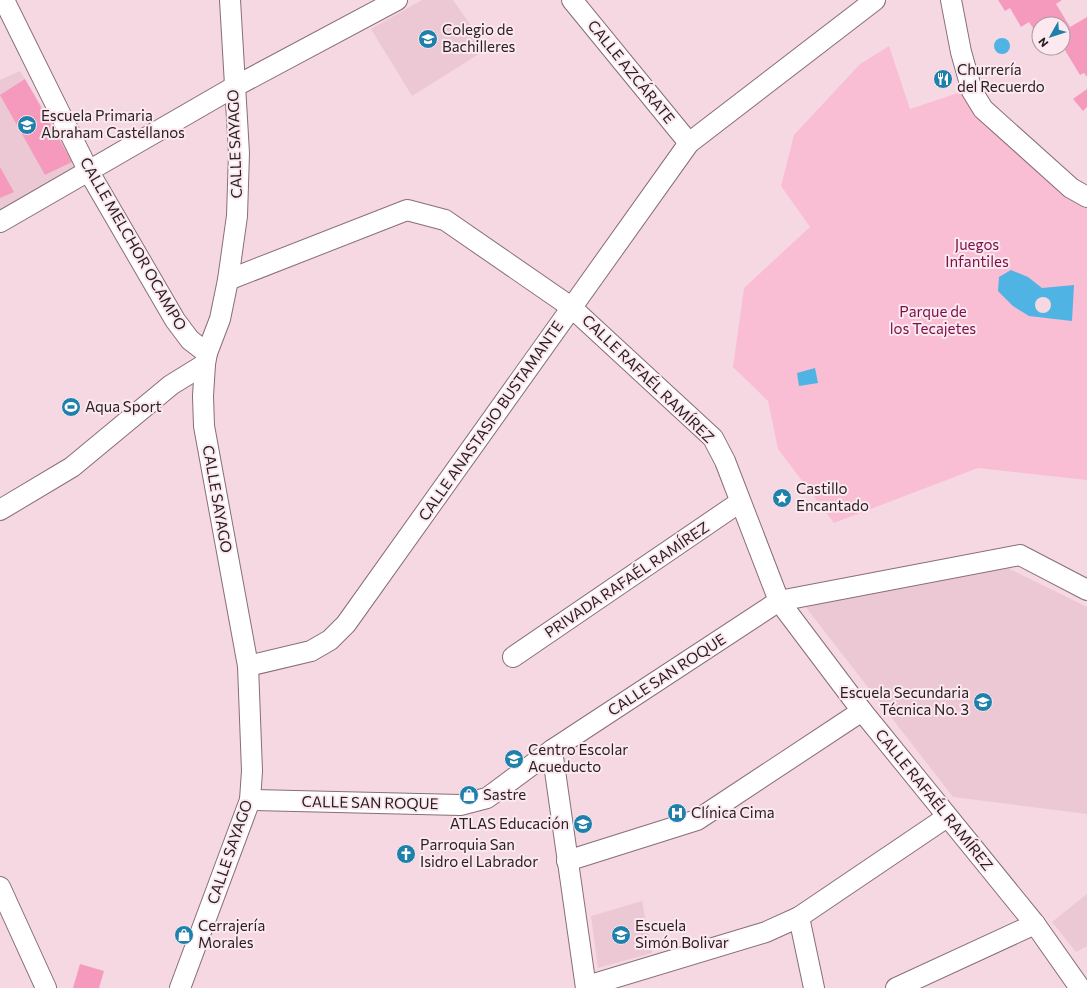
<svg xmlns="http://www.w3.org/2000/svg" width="1087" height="988" viewBox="0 0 1087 988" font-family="Commissioner,sans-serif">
  <rect width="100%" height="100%" fill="#f6d8e2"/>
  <g fill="#ecc8d5">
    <polygon points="422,0 453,0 487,49 412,96 371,29"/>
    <polygon points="20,71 81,170 0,216 0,80"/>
    <polygon points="996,562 1087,607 1087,814 953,797 801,601"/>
    <polygon points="1087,894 1087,946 1076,952 1052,922"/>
    <polygon points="642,901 652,953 598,968 591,916"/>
  </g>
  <polygon fill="#f9bed3" points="889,46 910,109 967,90 1087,206 1087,480 978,468 834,523 778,449 768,401 733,367 744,288 810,227 781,186 794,135 860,64"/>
  <g fill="#4fb3e4">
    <circle cx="1002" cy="46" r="8"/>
    <polygon points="1011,270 1028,277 1042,288 1074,285 1072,321 1029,316 1013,306 998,291 999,277"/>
    <polygon points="815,368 818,383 799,386 797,373"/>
  </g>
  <circle fill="#f6d8e2" cx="1043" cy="305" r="8"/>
  <g fill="#f69abd">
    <polygon points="998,0 1062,0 1056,4 1070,27 1087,17 1087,77 1084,73 1080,75 1063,47 1063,24 1039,24 1039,28 1035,31 1029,22 1021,27 1010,8 1005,11"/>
    <polygon points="25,79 72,162 45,175 0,95"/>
    <polygon points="1087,89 1087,107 1083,111 1073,99"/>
    <polygon points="0,167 14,192 0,198"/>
    <polygon points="80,964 104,971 99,988 73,988"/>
  </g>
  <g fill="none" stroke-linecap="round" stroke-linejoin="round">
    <defs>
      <g id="minor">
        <polyline points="4,0 89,172 175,320 190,340 207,353"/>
        <polyline points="572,0 689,143"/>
        <polyline points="951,0 961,52 972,91 983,109 1071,188 1087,197"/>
        <polyline points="0,222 234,87 397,0"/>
        <polyline points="228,280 407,210 445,220 571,307 713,438 725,461 779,601 862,711 1035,924 1080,988"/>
        <polyline points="0,510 72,467 171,385 205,364"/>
        <polyline points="513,657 740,502"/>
        <polyline points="248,666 311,651 330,640 346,624 689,143 875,0"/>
        <polyline points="552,750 586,988"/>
        <polyline points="250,800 460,805 487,798 552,750 779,601 1020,555 1087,590"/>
        <polyline points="567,861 697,820 862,711"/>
        <polyline points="0,887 46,988"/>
        <polyline points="799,917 814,988"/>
        <polyline points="587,986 766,932 799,917 947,817"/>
        <polyline points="180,988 250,800 252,771 248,666 204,426 203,396 205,364 207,353 220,319 228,280 237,216 239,153 230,0"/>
        <polyline points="896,988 1035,924"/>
      </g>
    </defs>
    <use href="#minor" stroke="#886e77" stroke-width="22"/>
    <use href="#minor" stroke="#fff" stroke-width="20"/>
  </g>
  <defs>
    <symbol id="school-disc" viewBox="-11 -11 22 22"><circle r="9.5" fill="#1e80ab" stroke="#fbe9ef"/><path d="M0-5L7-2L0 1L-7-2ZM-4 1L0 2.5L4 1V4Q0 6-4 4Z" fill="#fff"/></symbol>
    <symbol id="restaurant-disc" viewBox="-11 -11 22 22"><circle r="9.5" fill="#1e80ab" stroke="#fbe9ef"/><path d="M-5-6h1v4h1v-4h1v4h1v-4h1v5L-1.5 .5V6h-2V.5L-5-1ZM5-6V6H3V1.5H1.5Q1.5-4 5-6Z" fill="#fff"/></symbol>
    <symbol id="stadium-disc" viewBox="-11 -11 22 22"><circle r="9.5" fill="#1e80ab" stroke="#fbe9ef"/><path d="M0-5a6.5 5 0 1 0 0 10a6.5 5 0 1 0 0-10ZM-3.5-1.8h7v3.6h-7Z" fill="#fff"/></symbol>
    <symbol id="sight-disc" viewBox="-11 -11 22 22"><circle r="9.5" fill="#1e80ab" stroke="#fbe9ef"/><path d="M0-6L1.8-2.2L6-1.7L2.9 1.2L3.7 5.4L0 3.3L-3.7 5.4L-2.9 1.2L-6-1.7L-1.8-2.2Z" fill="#fff"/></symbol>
    <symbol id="shop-disc" viewBox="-11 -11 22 22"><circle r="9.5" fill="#1e80ab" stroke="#fbe9ef"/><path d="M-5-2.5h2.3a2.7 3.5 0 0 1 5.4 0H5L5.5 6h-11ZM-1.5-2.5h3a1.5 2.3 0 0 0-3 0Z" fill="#fff"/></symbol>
    <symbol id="hospital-disc" viewBox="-11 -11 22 22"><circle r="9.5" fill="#1e80ab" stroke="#fbe9ef"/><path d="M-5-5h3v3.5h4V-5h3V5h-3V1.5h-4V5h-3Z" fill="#fff"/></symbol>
    <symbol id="church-disc" viewBox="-11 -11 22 22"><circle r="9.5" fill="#1e80ab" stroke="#fbe9ef"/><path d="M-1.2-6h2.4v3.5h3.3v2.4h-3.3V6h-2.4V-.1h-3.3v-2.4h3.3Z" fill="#fff"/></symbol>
  </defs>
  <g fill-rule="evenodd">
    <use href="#school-disc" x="417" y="28" width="22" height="22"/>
    <use href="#restaurant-disc" x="932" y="68" width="22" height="22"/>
    <use href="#school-disc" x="16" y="114" width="22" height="22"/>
    <use href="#stadium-disc" x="60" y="396" width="22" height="22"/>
    <use href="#sight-disc" x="771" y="487" width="22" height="22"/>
    <use href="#school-disc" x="972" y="691" width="22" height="22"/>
    <use href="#school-disc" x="503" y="748" width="22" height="22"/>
    <use href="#shop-disc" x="458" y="784" width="22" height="22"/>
    <use href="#hospital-disc" x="666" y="802" width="22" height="22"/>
    <use href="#school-disc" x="572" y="813" width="22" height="22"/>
    <use href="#church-disc" x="395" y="843" width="22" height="22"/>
    <use href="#shop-disc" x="173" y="924" width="22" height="22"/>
    <use href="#school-disc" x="610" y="924" width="22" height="22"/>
  </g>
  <g text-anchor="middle" stroke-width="4" stroke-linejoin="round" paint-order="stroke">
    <g font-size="15" fill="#2a2023" stroke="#fbe9ef" text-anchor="start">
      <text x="442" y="35">Colegio de<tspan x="442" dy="17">Bachilleres</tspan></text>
      <text x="957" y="75">Churrería<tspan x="957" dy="17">del Recuerdo</tspan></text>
      <text x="41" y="121">Escuela Primaria<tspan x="41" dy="17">Abraham Castellanos</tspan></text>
      <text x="85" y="412">Aqua Sport</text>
      <text x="796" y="494">Castillo<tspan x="796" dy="17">Encantado</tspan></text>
      <text x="969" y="698" text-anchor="end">Escuela Secundaria<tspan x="969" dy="17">Técnica No. 3</tspan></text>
      <text x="528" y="755">Centro Escolar<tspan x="528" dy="17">Acueducto</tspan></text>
      <text x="483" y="800">Sastre</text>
      <text x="691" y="818">Clínica Cima</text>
      <text x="569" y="829" text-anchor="end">ATLAS Educación</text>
      <text x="420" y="850">Parroquia San<tspan x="420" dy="17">Isidro el Labrador</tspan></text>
      <text x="198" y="931">Cerrajería<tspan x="198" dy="17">Morales</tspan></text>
      <text x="635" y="931">Escuela<tspan x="635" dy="17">Simón Bolivar</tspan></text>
    </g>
    <g font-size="15" fill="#2a2023" stroke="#fbe9ef">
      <text transform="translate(631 72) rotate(51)" y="5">CALLE AZCÁRATE</text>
      <text transform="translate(235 144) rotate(-92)" y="5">CALLE SAYAGO</text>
      <text transform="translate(133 244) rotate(60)" y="5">CALLE MELCHOR OCAMPO</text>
      <text transform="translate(648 379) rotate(44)" y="5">CALLE RAFAÉL RAMÍREZ</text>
      <text transform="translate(491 421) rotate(-55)" y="5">CALLE ANASTASIO BUSTAMANTE</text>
      <text transform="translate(217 499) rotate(80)" y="5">CALLE SAYAGO</text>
      <text transform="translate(627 580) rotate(-34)" y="5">PRIVADA RAFAÉL RAMÍREZ</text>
      <text transform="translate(667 675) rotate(-33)" y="5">CALLE SAN ROQUE</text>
      <text transform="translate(934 800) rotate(51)" y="5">CALLE RAFAÉL RAMÍREZ</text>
      <text transform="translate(370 803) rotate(1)" y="5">CALLE SAN ROQUE</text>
      <text transform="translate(230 852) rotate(-71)" y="5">CALLE SAYAGO</text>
    </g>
    <g font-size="15" fill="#7a0e47" stroke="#fbe9ef">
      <text x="977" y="250">Juegos<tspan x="977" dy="17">Infantiles</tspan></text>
      <text x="933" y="317">Parque de<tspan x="933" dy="17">los Tecajetes</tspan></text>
    </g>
  </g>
  <g transform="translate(1051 36) rotate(231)"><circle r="19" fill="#fbe9ef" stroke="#a7999d"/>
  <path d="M0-3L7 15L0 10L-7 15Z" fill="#1e80ab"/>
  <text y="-6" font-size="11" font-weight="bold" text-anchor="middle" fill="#2a2023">N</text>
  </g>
</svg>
